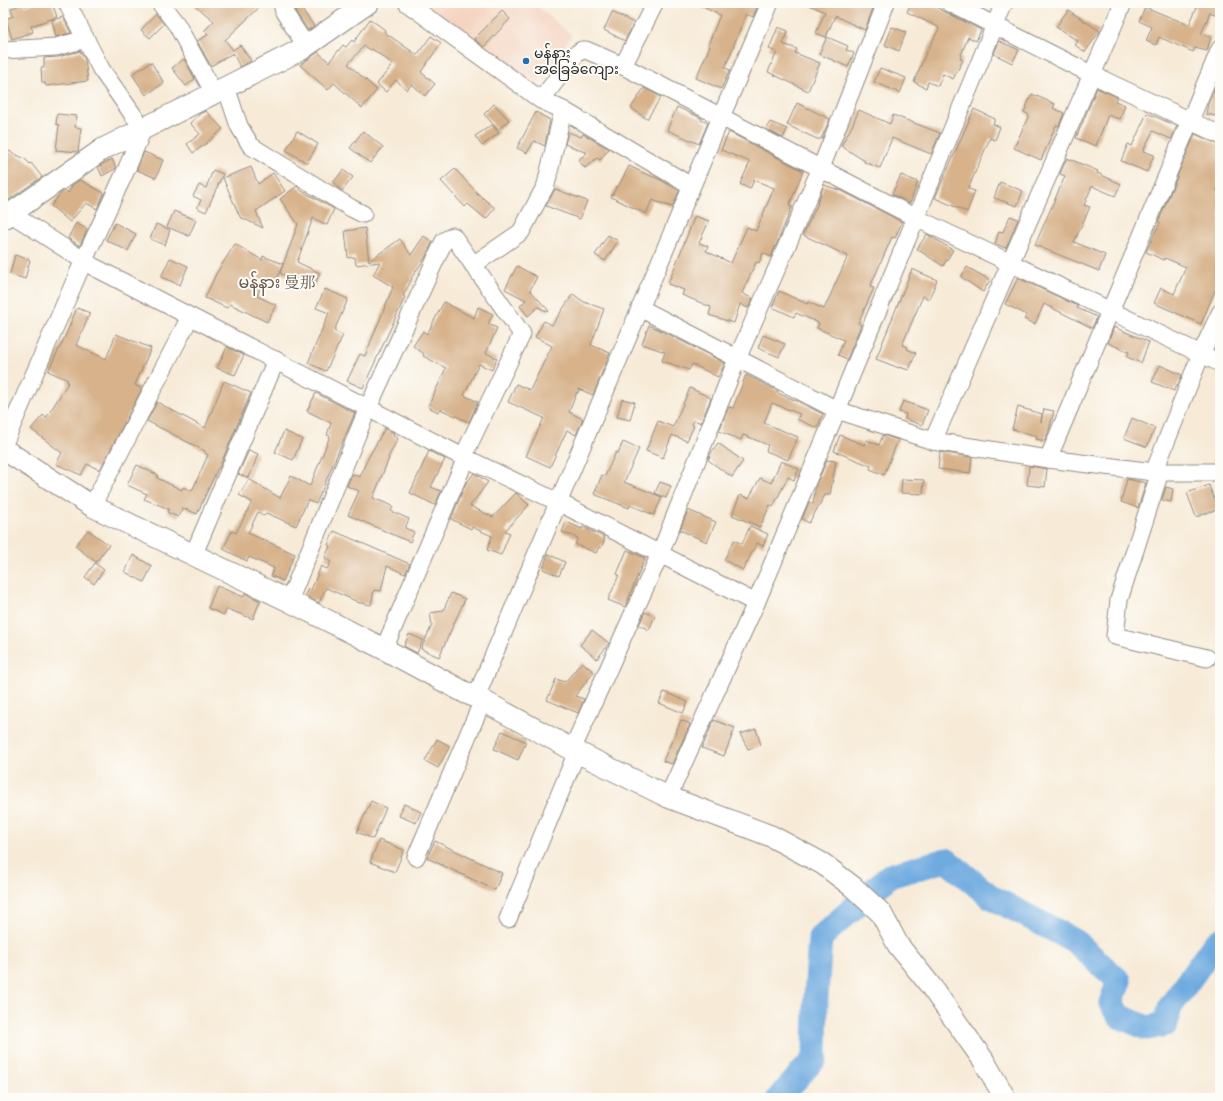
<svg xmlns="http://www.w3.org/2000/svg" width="1223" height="1101" viewBox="0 0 1223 1101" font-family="'IM FELL Double Pica','Noto Serif SC','Noto Sans Myanmar',serif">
  <rect width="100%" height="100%" fill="#fdfcf7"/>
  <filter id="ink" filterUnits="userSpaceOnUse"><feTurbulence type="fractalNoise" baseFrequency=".025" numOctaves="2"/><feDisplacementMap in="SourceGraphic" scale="8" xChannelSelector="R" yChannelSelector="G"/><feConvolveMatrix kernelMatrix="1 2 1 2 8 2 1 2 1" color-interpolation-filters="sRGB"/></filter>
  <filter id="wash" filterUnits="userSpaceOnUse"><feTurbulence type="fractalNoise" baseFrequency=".012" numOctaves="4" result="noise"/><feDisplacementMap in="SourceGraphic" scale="16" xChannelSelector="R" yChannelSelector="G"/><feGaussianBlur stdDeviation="0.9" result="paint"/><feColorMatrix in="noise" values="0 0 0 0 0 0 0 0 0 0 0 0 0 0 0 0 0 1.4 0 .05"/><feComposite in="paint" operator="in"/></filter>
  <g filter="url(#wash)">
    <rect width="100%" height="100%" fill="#f7ebd8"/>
    <polygon fill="#f4d3c0" points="421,3 533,3 572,35 535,88"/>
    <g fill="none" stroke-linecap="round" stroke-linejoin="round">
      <polyline stroke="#6fabe0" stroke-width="25" points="779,1098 815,1058 816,997 820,938 889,876 946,860 991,897 1075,941 1119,981 1111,1003 1119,1016 1147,1028 1166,1024 1170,1007 1214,945 1220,940"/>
    </g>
    <g id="blocks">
      <g fill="#d7b28b">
        <polygon points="35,3 52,3 57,17 31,26 33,32 12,39 6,19 13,16 11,8 25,4 25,6"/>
        <polygon points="192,3 264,3 225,40 233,50 240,45 251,61 240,67 233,53 211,66 197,41 208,35 204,31 214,21"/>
        <polygon points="297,3 314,26 308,30 293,8 293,5"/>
        <polygon points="694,3 759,3 753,17 746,14 725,68 730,70 721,89 696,78 710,46 708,45 720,15"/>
        <polygon points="805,3 875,3 865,30 835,16 826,37 816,33 825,12"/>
        <polygon points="911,3 928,3 981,30 976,41 968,37 960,58 963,60 953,79 943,74 938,86 928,82 926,88 914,82 925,55 939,29 938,27 907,12"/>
        <polygon points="1187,3 1220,3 1220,9 1217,16 1210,13 1201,34 1211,37 1207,51 1195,48 1193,52 1159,37 1156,45 1146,41 1152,27 1139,21 1145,7 1189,25 1197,7"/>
        <polygon points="1068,10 1100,31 1085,52 1075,45 1078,41 1056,27"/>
        <polygon points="502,11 510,19 484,47 474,39"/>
        <polygon points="612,12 634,23 625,41 604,30"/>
        <polygon points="156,14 164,24 150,38 141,30"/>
        <polygon points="63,17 71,33 56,37 52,20"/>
        <polygon points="370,19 385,30 384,32 417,55 431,36 441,43 421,72 435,84 425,96 412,84 407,90 396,80 386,92 377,84 393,64 372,49 371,50 364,46 348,64 377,90 362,108 334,83 328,90 300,65 304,62 318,52 329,62 343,45 346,47 352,40 354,42"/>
        <polygon points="778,27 788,31 783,44 797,49 795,53 820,63 808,91 768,72 777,52 769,49"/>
        <polygon points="892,27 906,32 899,51 885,45"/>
        <polygon points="827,37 848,46 846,50 854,53 848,67 819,54"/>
        <polygon points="999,41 1019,50 1012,63 994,54"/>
        <polygon points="80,51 85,60 88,81 46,86 45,83 42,83 41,68 44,68 44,58 58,57"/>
        <polygon points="184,59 195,79 186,86 172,68"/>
        <polygon points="151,62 164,83 146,95 132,74"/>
        <polygon points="880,68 906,78 900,93 874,82"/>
        <polygon points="1220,75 1220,117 1206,114 1208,104"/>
        <polygon points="644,88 661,97 647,119 631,108"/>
        <polygon points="1097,88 1117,97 1115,101 1125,105 1120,119 1108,115 1096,146 1076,138"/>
        <polygon points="1032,94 1055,104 1053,108 1064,113 1059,126 1056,125 1041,160 1014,148 1029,115 1024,112"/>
        <polygon points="797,103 830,119 821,139 817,139 787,125"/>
        <polygon points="494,104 509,120 498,130 484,114"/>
        <polygon points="677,107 701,118 702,118 701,120 708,123 699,144 667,130"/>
        <polygon points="974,109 995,119 993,124 1000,127 995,140 990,138 968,189 975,191 967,212 935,198"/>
        <polygon points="859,110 890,124 893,115 940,133 931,154 892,138 880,168 864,162 865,161 841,146 851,128"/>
        <polygon points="206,111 223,129 207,143 193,153 187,144 200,134 190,123 201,113"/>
        <polygon points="536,112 550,120 545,146 534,141 527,153 517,148"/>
        <polygon points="1147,113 1177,126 1171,139 1153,131 1143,151 1154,155 1147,172 1121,161 1128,144 1132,146"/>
        <polygon points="57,114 77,116 75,127 81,128 78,152 56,150 59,125 56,124"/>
        <polygon points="770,122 787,129 783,138 766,129"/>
        <polygon points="492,125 499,133 482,146 475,136"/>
        <polygon points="297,131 318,144 307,163 286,150"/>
        <polygon points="363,131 383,147 370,163 350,148"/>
        <polygon points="568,132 581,137 583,134 609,149 600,160 597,158 585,168 578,160 587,153 565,144"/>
        <polygon points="729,132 803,171 789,206 792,207 771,257 763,253 759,263 756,262 742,293 753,299 748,308 740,304 734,323 709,315 711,307 682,295 684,290 668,284 695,216 709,221 699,243 708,246 706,251 731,263 747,227 756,231 774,188 754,180 750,189 740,184 750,162 721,150"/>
        <polygon points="1195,134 1220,145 1220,182 1216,191 1220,193 1220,287 1217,286 1201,324 1154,303 1161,288 1174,294 1186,267 1165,258 1164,260 1146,252 1160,222 1158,222"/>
        <polygon points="3,148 25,159 30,164 31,163 42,177 3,204"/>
        <polygon points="144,152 163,160 156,178 137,170"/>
        <polygon points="1067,158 1098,171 1097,173 1121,184 1115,196 1092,186 1084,205 1090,207 1074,242 1105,255 1099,271 1035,245 1065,176 1060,174"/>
        <polygon points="112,159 116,168 115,169 102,176 98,167"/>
        <polygon points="629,166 646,174 659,179 679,191 672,207 652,200 646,214 611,197 617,186 618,187"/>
        <polygon points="251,167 258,184 273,173 285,191 256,211 263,228 240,217 223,178"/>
        <polygon points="455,169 478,194 495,208 486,219 468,204 465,207 441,181"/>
        <polygon points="213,170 223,174 206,212 197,208 201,200 193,196 199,185 206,188"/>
        <polygon points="343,170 353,177 342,191 333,183"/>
        <polygon points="901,175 918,182 910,203 892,194"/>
        <polygon points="80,180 104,193 97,209 86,203 70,222 51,206 61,193 65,190 68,193 73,184"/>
        <polygon points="1000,182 1023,191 1017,206 994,198"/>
        <polygon points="824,185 842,191 902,222 895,238 892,237 870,287 874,288 858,323 861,325 847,359 838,355 844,340 817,328 819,323 796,313 794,317 772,307 779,291 807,304 808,302 824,309 848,256 803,235 818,203 817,203"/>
        <polygon points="297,186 302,191 334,209 327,225 313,218 297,262 320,273 313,288 280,273 298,224 280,199"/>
        <polygon points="555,189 587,201 580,219 546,206"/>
        <polygon points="174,211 196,220 189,236 167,227"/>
        <polygon points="1010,216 1018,219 1006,248 995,244 999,231 1003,232"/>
        <polygon points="76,223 87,229 80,246 68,238"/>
        <polygon points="115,223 136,234 128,251 106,240"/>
        <polygon points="156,224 170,230 165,245 150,239"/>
        <polygon points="365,228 369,261 400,239 411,255 424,236 433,242 424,260 411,278 412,279 403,296 405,297 363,388 347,381 360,354 365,356 393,287 373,275 380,262 356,265 355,257 348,258 345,231"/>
        <polygon points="927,234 953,250 943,266 917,249"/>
        <polygon points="608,235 618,241 605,261 595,255"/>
        <polygon points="235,244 262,260 263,256 283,264 276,281 266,276 257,296 276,305 267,322 230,304 227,308 205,298 216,274"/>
        <polygon points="15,255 30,260 25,279 10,274"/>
        <polygon points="170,258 188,266 180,285 161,277"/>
        <polygon points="517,266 537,277 530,290 549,311 548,312 538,307 528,316 520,306 526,300 505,289"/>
        <polygon points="967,267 990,280 983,292 961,277"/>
        <polygon points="912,269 937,280 929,299 923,296 902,345 908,347 907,349 916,353 909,370 899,367 899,368 876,359"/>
        <polygon points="1018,278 1078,306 1077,308 1097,317 1092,328 1044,304 1035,324 1024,319 1027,315 1005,304"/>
        <polygon points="325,289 348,299 334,331 343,335 326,371 308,363 329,313 316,308"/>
        <polygon points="573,294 584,302 604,309 591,345 610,353 593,395 579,389 578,393 577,392 569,412 583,419 576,435 567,430 550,467 526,456 544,418 508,402 516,384 530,390 552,346 535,337 544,321 552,325"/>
        <polygon points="444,302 474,318 478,307 493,314 488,324 497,328 486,353 497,358 492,370 479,364 464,395 478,402 469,422 440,409 438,412 428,407 446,368 423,356 424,354 413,346 423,331 427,334"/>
        <polygon points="77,308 90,313 76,345 106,359 116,334 151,348 135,385 142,389 100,470 87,464 81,475 56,464 62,453 31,429 43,415 46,418 68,383 67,382 68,380 48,371 64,339"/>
        <polygon points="649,325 660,330 725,363 718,377 692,364 689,370 662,361 665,352 642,344"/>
        <polygon points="1114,327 1149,342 1141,363 1127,357 1129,352 1108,343"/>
        <polygon points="763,335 785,344 779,357 758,348"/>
        <polygon points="227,347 244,355 235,375 217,368"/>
        <polygon points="1160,365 1182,375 1177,387 1176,386 1174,391 1152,382"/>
        <polygon points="746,375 778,391 777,393 797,401 823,414 817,428 797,419 800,414 772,403 764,423 798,437 788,460 766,451 768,445 746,436 743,435 741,440 719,431 729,407 733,408"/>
        <polygon points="224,381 251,393 219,468 218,468 197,514 183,508 178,517 167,512 169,509 144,499 147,494 127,485 137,465 158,475 157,478 182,490 183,487 192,491 208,455 205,453 205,451 147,421 157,402 205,428"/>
        <polygon points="690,388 711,398 701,423 694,420 692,425 694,426 687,441 672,435 663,458 646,451 658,421 673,427"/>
        <polygon points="316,393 355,413 316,504 308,500 296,526 266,513 264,516 258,512 248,533 295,554 283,581 271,576 274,568 249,557 247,561 223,549 232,531 236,533 252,502 239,495 249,479 280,498 291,476 310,486 330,436 327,435 331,423 307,411"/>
        <polygon points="622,399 635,402 630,420 617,417"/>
        <polygon points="903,401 928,410 922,425 905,419 906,414 899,412"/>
        <polygon points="1018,407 1042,414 1041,422 1044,409 1054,411 1049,430 1045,441 1036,439 1037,436 1012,429"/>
        <polygon points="1132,418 1155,428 1147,447 1124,438"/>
        <polygon points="385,428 394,433 393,436 398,438 388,458 389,458 373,498 393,506 391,511 409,519 405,528 414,532 410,542 348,515 359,491 347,486 352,474 360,477 366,462"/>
        <polygon points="284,431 302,439 293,460 275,452"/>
        <polygon points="840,435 864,445 866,440 879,445 883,435 898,440 884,475 870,469 871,466 834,451"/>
        <polygon points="623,442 639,449 624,482 662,497 654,515 630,505 629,508 594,494 602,475 605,476 616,452 618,453"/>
        <polygon points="718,443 743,461 732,477 708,460 711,453"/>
        <polygon points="249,450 258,454 249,478 238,474"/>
        <polygon points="429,451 445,459 431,487 441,491 435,505 410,493"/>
        <polygon points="940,452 972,457 970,473 938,469"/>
        <polygon points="827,460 836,461 830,495 825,495 809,523 802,519 809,502 813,504 816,485"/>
        <polygon points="781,461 799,469 794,480 788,477 773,507 770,505 760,527 732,515 740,495 749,498 760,478 771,483"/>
        <polygon points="1029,466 1047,469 1045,487 1027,485"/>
        <polygon points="474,473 488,482 470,506 493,517 516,493 529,505 505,531 510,533 501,555 487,550 492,536 472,527 471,529 451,519 465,485"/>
        <polygon points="902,479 924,480 923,494 901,493"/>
        <polygon points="1127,479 1146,483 1138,508 1121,502"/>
        <polygon points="660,482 671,486 666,498 655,493"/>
        <polygon points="1209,485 1218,509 1196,517 1187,493"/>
        <polygon points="1166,487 1173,489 1171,502 1162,500"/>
        <polygon points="688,510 716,522 707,542 680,530"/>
        <polygon points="566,522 582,529 583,527 604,537 603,538 605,539 601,548 599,547 596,553 575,544 578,538 562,532"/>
        <polygon points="750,526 768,534 763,546 757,543 743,570 724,560 734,540 742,544"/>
        <polygon points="88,530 109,545 96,562 75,546"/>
        <polygon points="334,531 410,564 405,574 387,566 381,591 374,590 371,605 356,602 356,601 326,588 319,603 305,595 308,589 311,590 321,566 327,569 331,562 325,558 330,546 328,545"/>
        <polygon points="627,550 645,558 625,607 608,600 619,575 617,574"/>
        <polygon points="548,554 565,562 559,576 543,569"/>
        <polygon points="133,555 152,566 144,582 125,572"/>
        <polygon points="95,563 104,570 94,584 85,577"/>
        <polygon points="217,586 244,597 245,593 260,601 253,619 227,609 224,615 208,608"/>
        <polygon points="451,593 465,599 439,657 421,649 432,625 430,613 443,611"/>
        <polygon points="645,612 655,616 649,630 639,625"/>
        <polygon points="592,630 609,643 597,659 580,645"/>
        <polygon points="409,634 423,640 417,653 404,646"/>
        <polygon points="582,662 594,672 575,696 584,699 578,713 547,700 556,679 565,682"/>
        <polygon points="664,692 688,702 683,713 659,703"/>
        <polygon points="681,720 690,724 672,764 663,761"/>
        <polygon points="714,720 735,728 724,756 702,748"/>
        <polygon points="756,729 761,745 748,749 740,734"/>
        <polygon points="502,731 526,742 518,760 494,749"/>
        <polygon points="437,739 450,746 438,768 425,761"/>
        <polygon points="371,801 386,808 373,839 357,832"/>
        <polygon points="404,804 421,812 416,823 399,816"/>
        <polygon points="379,840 404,850 395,872 370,862"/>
        <polygon points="435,841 502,873 495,890 427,858"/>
      </g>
    </g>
  </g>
  <g filter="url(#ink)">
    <use href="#blocks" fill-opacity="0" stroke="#918b82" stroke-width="1"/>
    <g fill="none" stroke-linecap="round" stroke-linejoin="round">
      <defs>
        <g id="minor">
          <polyline points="160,3 177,25 214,93"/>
          <polyline points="282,3 284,12 306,46"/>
          <polyline points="407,3 541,100 563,110 691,186"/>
          <polyline points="950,3 1091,74 1220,135"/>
          <polyline points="3,50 56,47 86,39"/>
          <polyline points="623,66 655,3"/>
          <polyline points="226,87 239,126 251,146 351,208 363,214"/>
          <polyline points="541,100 576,54 582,50 586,50 623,66 916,218 1220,363"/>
          <polyline points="10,213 92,266 459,455 558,502 756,603"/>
          <polyline points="473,265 521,232 546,185 563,110"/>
          <polyline points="640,308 837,410 933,441 1048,459 1154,472 1220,472"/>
          <polyline points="933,441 1123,3"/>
          <polyline points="3,446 84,260 127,168 143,129 101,69 67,3"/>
          <polyline points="1048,459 1220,49"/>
          <polyline points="1154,472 1201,354 1220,313"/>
          <polyline points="1160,472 1119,600 1115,636 1207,658"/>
          <polyline points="92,506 190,317"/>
          <polyline points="193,556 276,360"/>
          <polyline points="289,601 368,408 444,241 453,236 522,334 463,457"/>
          <polyline points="384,649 466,458"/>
          <polyline points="476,697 721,117 770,3"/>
          <polyline points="572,750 660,554 737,359 821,168 886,3"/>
          <polyline points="668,797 756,603 837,410 1004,3"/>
          <polyline points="416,857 483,700"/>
          <polyline points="508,919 577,752"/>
        </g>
        <g id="tertiary">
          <polyline points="3,219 103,149 302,49 368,3"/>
          <polyline points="3,449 92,506 289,601 384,649 466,693 476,697 577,752 668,797 771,836 823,864 853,887 881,913 898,945 930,985 984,1061 1005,1098"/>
        </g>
      </defs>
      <use href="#minor" stroke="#918b82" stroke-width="19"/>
      <use href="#tertiary" stroke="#918b82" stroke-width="23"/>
      <use href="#minor" stroke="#fff" stroke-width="17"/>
      <use href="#tertiary" stroke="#fff" stroke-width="21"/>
    </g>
  </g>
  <circle fill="#1f6fb2" stroke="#fdfcf7" stroke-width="1.5" cx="526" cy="61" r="4"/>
  <g text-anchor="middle" stroke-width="4" stroke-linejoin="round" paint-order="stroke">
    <g font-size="14" fill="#2b2b2b" stroke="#fdfcf7" text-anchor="start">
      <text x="534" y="58">မန်နား<tspan x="534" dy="16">အခြေခံကျေား</tspan></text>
    </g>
    <g font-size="16" fill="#675a4d" stroke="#fdfcf7">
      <text x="277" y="288">မန်နား 曼那</text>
    </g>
  </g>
  <rect width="1223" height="1101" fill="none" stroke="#fdfcf7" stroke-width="16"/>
</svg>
